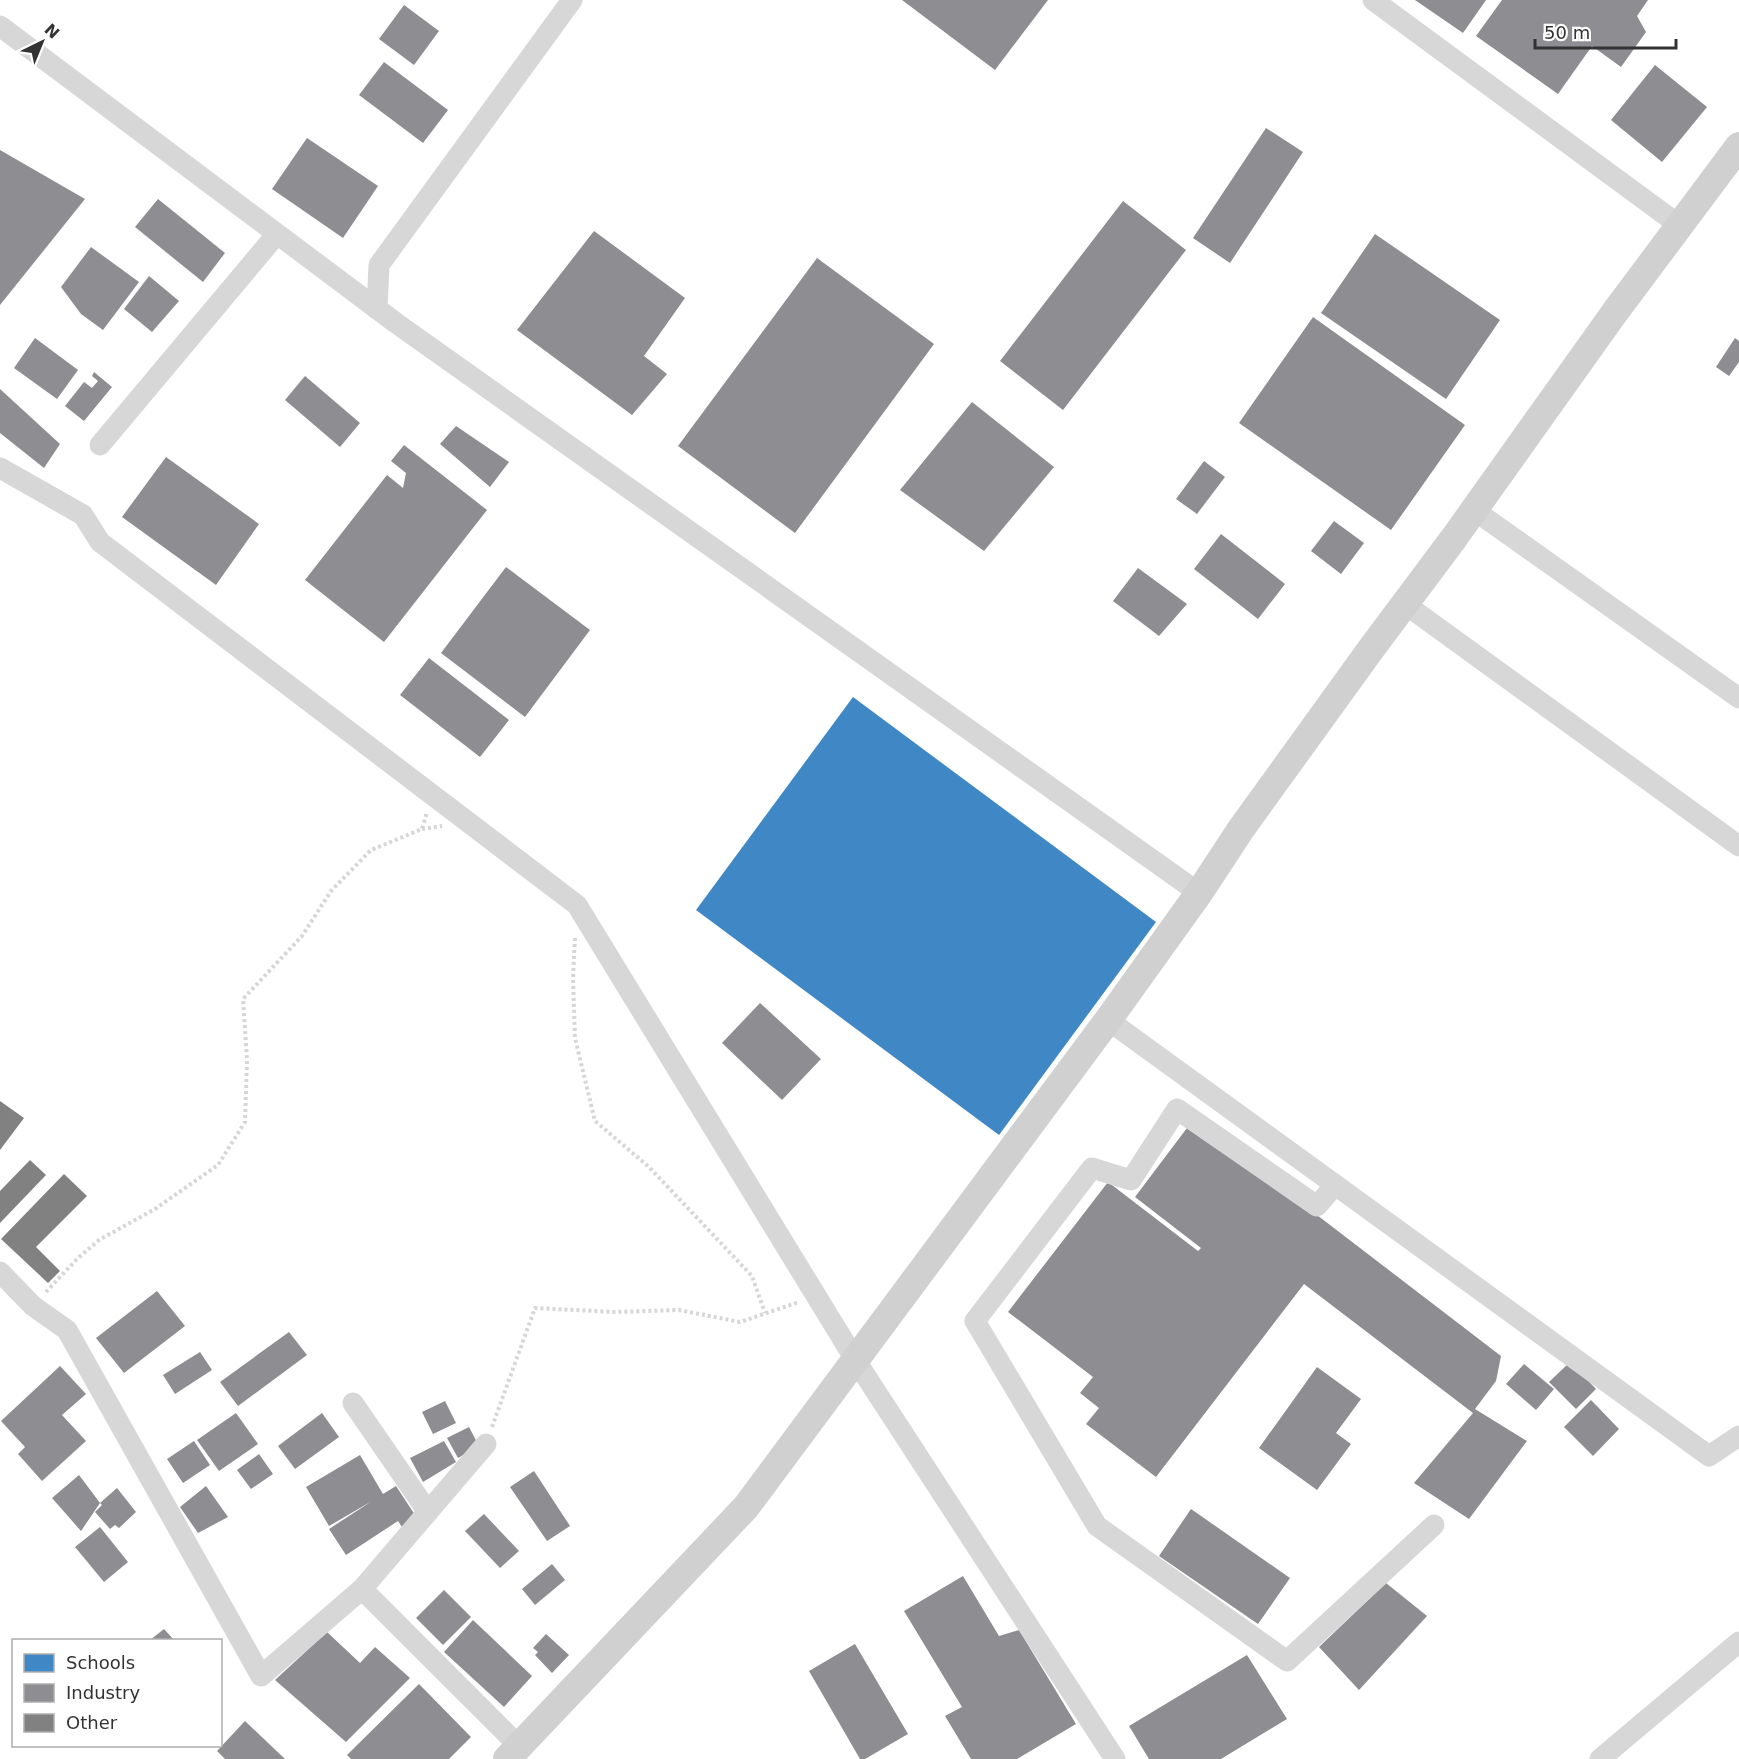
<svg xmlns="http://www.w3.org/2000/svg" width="1739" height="1759" viewBox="0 0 1739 1759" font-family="'DejaVu Sans',sans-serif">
  <rect width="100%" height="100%" fill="#fff"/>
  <polygon fill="#3f88c5" points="853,697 1156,922 999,1135 696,910"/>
  <g fill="#8d8d92">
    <polygon points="902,0 1048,0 995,70"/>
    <polygon points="1415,0 1486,0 1463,33"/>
    <polygon points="1502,0 1648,0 1637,16 1646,32 1621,67 1592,46 1558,94 1476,36"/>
    <polygon points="404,5 439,31 414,65 379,39"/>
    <polygon points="384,62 448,110 423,143 359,95"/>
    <polygon points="1655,65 1707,107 1662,162 1611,120"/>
    <polygon points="1266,128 1303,152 1230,263 1193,238"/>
    <polygon points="307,138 378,186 343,238 272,189"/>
    <polygon points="0,150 85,199 0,305"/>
    <polygon points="158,199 225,253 203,282 135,227"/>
    <polygon points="1123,201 1186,250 1063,410 1000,361"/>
    <polygon points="594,231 685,298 644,356 667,374 632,415 517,330"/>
    <polygon points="1375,234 1500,320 1446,399 1321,313"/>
    <polygon points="91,247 139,282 103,330 81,314 61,287"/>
    <polygon points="817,258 934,344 795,533 678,446"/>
    <polygon points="149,276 179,301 152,332 124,309"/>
    <polygon points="1313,317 1465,425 1391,530 1239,423"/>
    <polygon points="35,338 78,370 57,399 14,368"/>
    <polygon points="1735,338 1739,341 1739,362 1729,376 1716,367"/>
    <polygon points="94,372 112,387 84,421 65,406 84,382 92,388 98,381 92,376"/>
    <polygon points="305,376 360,423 340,447 285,400"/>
    <polygon points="0,389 60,444 44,468 0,433"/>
    <polygon points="972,402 1054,467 984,551 900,490"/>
    <polygon points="456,426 509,462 490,487 440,444"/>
    <polygon points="404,445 487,510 384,642 305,580 387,475 403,488 406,473 391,461"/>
    <polygon points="166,457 259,524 216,585 122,517"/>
    <polygon points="1204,461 1225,477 1197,514 1176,499"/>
    <polygon points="1334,521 1364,543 1341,574 1311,551"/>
    <polygon points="1221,534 1285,584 1258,619 1194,569"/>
    <polygon points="506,567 590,630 525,717 441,653"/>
    <polygon points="1138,568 1187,604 1159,636 1113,601"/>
    <polygon points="429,658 509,720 480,757 400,695"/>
    <polygon points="760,1003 821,1059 782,1100 722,1043"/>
    <polygon points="1193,1120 1501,1356 1496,1381 1475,1409 1527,1441 1469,1519 1414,1483 1473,1413 1304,1284 1156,1477 1086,1424 1099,1408 1080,1393 1093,1377 1008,1312 1108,1182 1198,1251 1201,1248 1135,1197"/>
    <polygon points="157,1291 185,1326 124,1373 96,1338"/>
    <polygon points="289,1332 307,1355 238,1406 220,1382"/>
    <polygon points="200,1352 212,1370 175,1394 163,1375"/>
    <polygon points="1570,1362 1596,1389 1576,1409 1549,1382"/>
    <polygon points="1524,1364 1554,1389 1536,1410 1506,1384"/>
    <polygon points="60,1366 86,1394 62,1415 86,1441 42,1481 18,1454 25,1447 1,1421"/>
    <polygon points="1317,1367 1361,1399 1336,1433 1351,1444 1317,1490 1259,1448"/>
    <polygon points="1591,1400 1619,1429 1593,1456 1564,1427"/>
    <polygon points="445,1401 456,1423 433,1434 422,1412"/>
    <polygon points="236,1413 258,1444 219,1471 197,1440"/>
    <polygon points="322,1413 339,1437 295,1469 278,1446"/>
    <polygon points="469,1427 479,1446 458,1458 447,1438"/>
    <polygon points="194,1441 210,1465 183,1483 167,1459"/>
    <polygon points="444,1441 456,1462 423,1482 410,1458"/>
    <polygon points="259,1454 273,1474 251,1489 237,1470"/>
    <polygon points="360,1455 383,1494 396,1486 417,1518 402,1527 398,1521 346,1555 329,1529 372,1501 329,1526 306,1487"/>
    <polygon points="534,1471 570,1526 547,1541 510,1487"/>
    <polygon points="79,1475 100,1503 117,1488 136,1512 119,1528 115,1525 110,1529 95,1512 102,1505 100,1503 81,1531 52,1498"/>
    <polygon points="206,1486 228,1517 198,1533 180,1507"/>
    <polygon points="1191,1509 1290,1578 1258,1624 1159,1556"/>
    <polygon points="484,1514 519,1551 500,1568 465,1531"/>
    <polygon points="100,1527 128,1562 104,1582 75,1547"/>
    <polygon points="552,1564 565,1580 535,1605 522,1589"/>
    <polygon points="963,1576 999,1636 1019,1630 1076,1724 1017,1759 971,1759 945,1716 962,1707 904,1611"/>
    <polygon points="1386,1583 1427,1616 1359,1690 1319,1647"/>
    <polygon points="444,1590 471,1617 443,1645 416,1618"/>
    <polygon points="473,1620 532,1676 504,1707 444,1652"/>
    <polygon points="164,1629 174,1640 150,1640"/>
    <polygon points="327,1632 360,1663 375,1647 410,1678 346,1742 275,1680"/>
    <polygon points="546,1634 569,1655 552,1673 535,1655 538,1652 533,1648"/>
    <polygon points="855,1644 908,1734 865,1759 860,1759 809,1671"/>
    <polygon points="1247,1655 1287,1719 1221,1759 1149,1759 1129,1726"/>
    <polygon points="419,1684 471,1737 449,1759 351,1759 347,1755"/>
    <polygon points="245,1721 285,1759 225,1759 217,1751"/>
  </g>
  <g fill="#818181">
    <polygon points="0,1101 24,1118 0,1150"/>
    <polygon points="30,1160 46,1175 0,1223 0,1191"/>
    <polygon points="64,1174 87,1196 36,1247 60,1271 48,1283 1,1239"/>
  </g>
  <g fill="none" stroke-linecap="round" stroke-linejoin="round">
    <g stroke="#d6d6d6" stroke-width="4" stroke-dasharray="3 3" stroke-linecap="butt">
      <polyline points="422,829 442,826"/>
      <polyline points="575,938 573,977 575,1038 595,1121 649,1167 752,1276 765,1313"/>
      <polyline points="46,1292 77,1259 99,1240 155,1209 218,1165 245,1122 247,1060 243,999 302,936 331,891 371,850 422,829 427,812"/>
      <polyline points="492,1427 535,1308 614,1312 679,1310 740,1322 799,1302"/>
    </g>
    <g stroke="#d7d7d7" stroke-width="21">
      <polyline points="1373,0 1679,225"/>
      <polyline points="0,26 396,323 1199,893"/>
      <polyline points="377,309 379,265 572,0"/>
      <polyline points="100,445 276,235"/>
      <polyline points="0,468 83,515 100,542 577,905 856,1361 1115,1759"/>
      <polyline points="1474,510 1739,698"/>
      <polyline points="1405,604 1739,846"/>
      <polyline points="1108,1020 1709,1456 1739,1436"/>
      <polyline points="1335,1185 1317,1206 1177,1109 1131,1180 1092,1168 975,1321 1097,1526 1287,1661 1434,1525"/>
      <polyline points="0,1272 33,1306 67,1330 261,1676 362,1589 520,1747"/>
      <polyline points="353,1403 428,1512"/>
      <polyline points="362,1589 486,1444"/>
      <polyline points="1600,1759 1739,1642"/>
    </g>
    <polyline stroke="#d0d0d0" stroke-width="28" points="507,1759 746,1507 1108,1020 1199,893 1241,829 1371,649 1454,538 1615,312 1739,146"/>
  </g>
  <rect x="12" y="1639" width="210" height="108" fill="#ffffff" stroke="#adadad" stroke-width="1.5"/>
  <rect x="24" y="1654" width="30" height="18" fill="#3f88c5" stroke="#adadad" stroke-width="1.5"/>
  <text x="66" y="1669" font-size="18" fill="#333333">Schools</text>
  <rect x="24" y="1684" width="30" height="18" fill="#8d8d92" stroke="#adadad" stroke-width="1.5"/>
  <text x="66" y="1699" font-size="18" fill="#333333">Industry</text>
  <rect x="24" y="1714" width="30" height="18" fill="#818181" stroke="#adadad" stroke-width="1.5"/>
  <text x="66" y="1729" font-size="18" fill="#333333">Other</text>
  <g transform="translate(42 42) rotate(43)" stroke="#ffffff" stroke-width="4.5" paint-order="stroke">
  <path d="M0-4.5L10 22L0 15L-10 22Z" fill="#333333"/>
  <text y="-9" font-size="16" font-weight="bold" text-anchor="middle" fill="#333333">N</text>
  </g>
  <path d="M1535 39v9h141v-9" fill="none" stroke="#333333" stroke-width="3"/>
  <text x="1544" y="39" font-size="18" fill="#333333" stroke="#ffffff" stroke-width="4.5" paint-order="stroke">50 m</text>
</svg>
